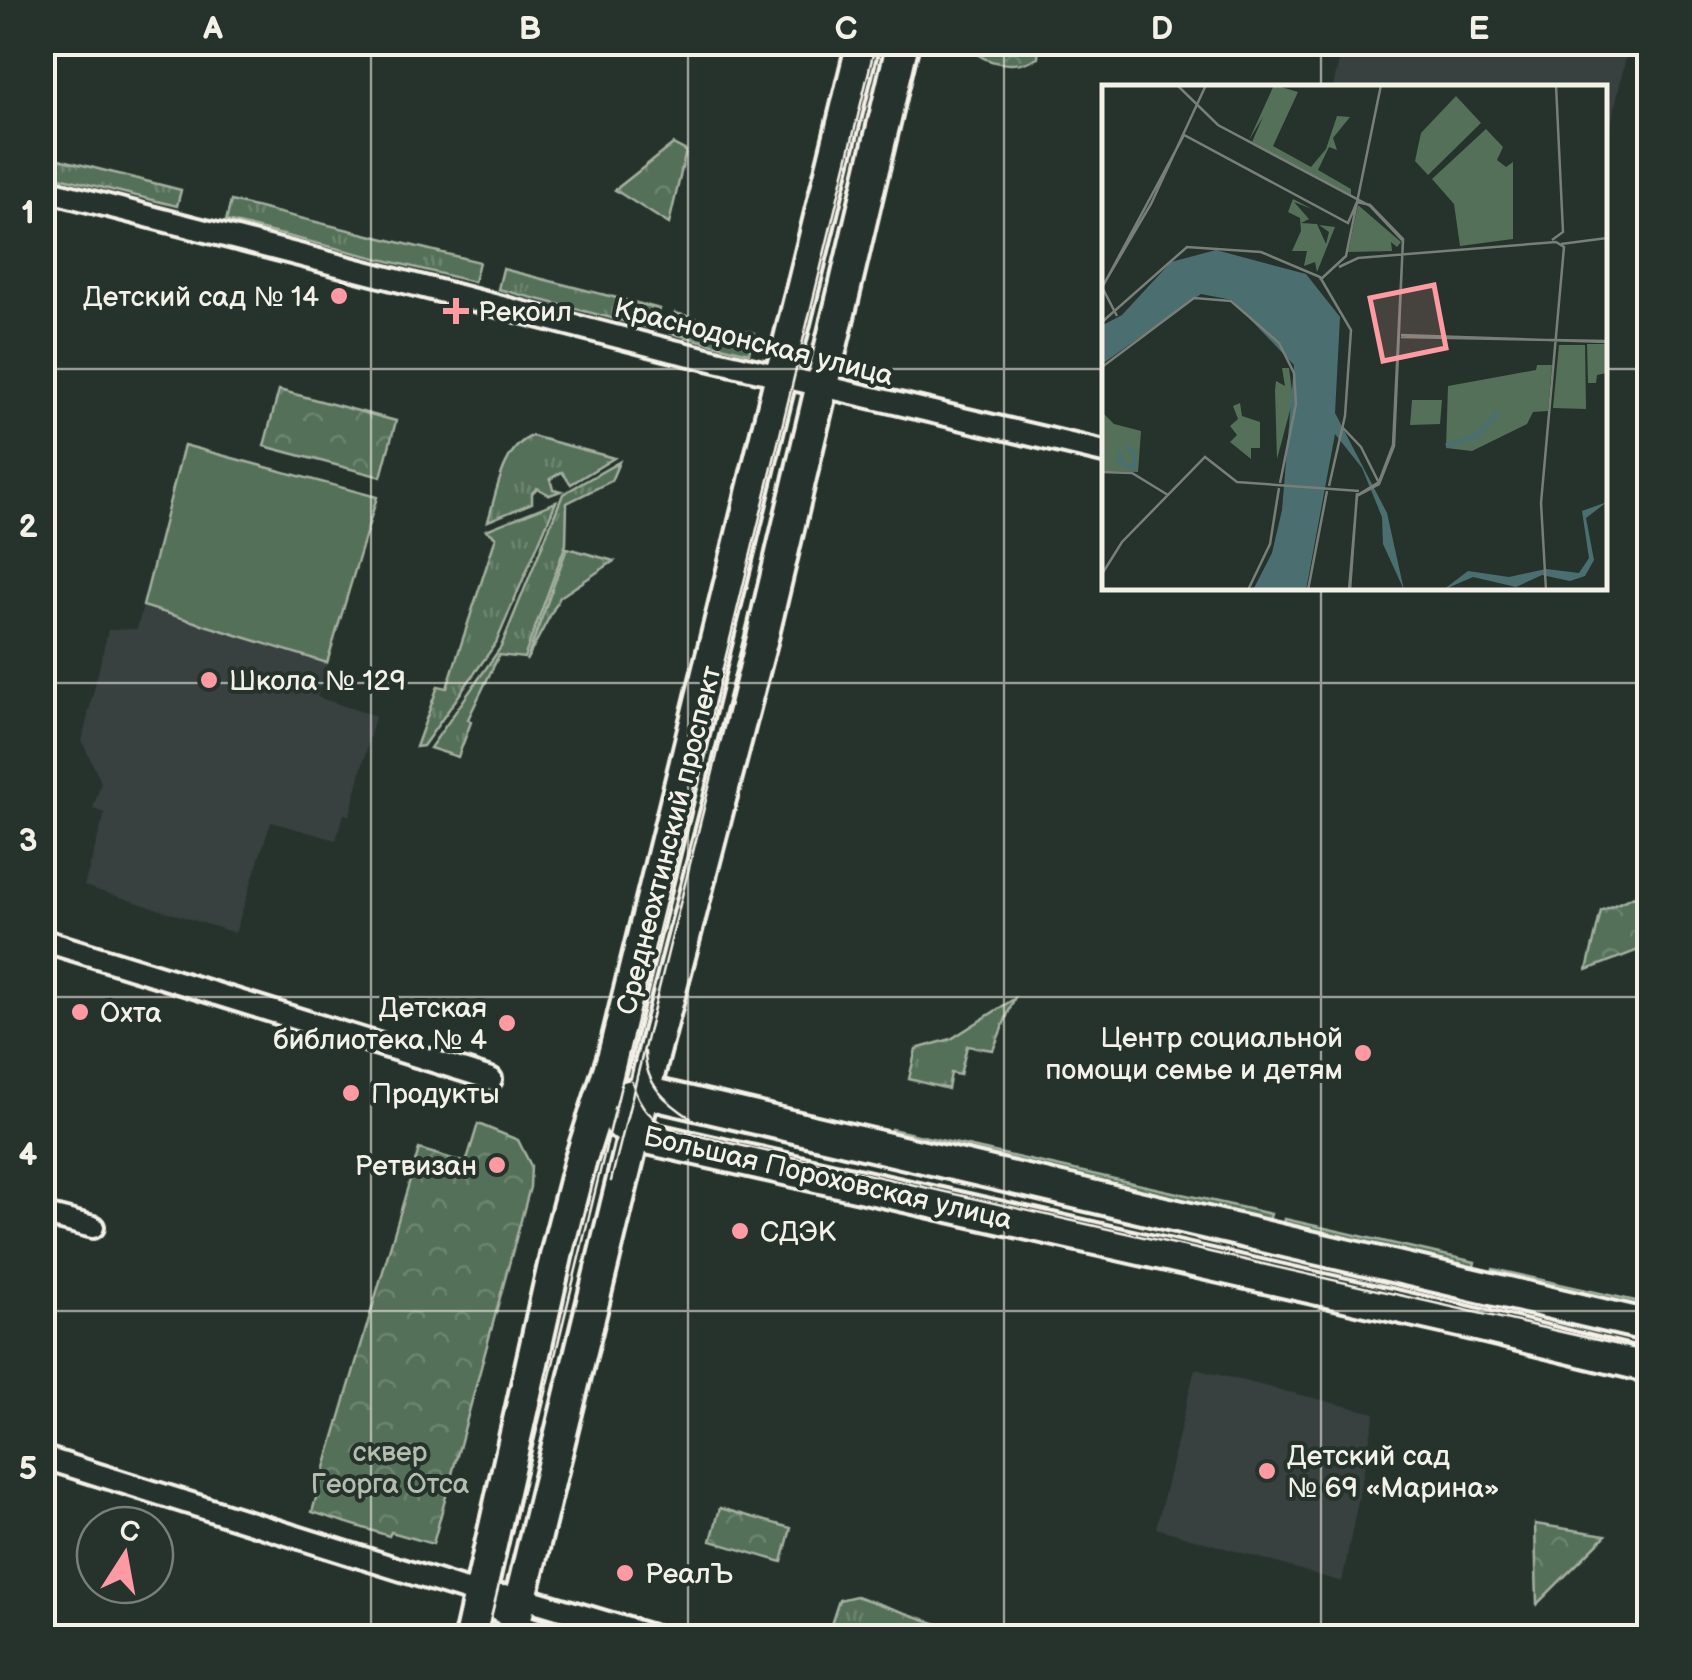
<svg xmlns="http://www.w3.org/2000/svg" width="1692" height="1680" viewBox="0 0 1692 1680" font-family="'Balsamiq Sans',sans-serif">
  <defs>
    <pattern id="grass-tufts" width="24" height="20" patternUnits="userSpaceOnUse" patternTransform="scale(2.5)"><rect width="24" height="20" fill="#547058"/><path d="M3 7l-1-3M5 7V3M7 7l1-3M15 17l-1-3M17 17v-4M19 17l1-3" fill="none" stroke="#6d8570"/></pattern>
    <pattern id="park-crowns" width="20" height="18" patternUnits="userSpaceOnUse" patternTransform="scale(2.5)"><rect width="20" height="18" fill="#547058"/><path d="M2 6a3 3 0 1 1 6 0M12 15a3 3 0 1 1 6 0" fill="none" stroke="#6d8570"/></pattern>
  </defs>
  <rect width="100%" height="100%" fill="#26332d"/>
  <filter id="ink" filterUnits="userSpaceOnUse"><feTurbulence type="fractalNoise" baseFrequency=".01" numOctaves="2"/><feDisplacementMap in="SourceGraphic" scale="20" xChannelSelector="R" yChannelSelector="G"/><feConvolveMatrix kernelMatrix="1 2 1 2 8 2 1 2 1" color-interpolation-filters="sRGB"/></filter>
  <g filter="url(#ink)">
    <g fill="#374040">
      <polygon points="1343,43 1343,42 1629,43 1605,152 1604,88 1333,87"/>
      <polygon points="184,445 377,497 317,697 375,716 350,815 344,814 336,840 271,822 235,933 84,886 105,813 93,809 101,782 82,741 108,630 137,629"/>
      <polygon points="1195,1369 1375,1413 1342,1582 1156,1528"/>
    </g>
    <g fill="url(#grass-tufts)" stroke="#a4b0a0" stroke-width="2.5">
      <polygon points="43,155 181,190 177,206 43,173"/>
      <polygon points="231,201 479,262 474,282 226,221"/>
      <polygon points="503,269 660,309 654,329 498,289"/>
      <polygon points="675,313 754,333 749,353 670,333"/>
      <path d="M 532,436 L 614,458 L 571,484 L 562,472 L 550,479 L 553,489 L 561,491 L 550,495 L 537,488 L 532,493 L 532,503 L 488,521 C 497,492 502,448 532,436 Z"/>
      <polygon points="619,462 611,481 567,503 566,544 524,658 499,655 468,719 471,722 458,757 430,748 501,647 563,494"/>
      <polygon points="556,502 496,643 423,746 416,747 438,686 447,688 496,537 486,530"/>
      <polygon points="567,548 614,561 560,597 526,661"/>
      <polygon points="1014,999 993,1050 967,1046 960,1075 951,1073 948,1089 909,1079 916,1049 951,1039"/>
      <polygon points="891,1129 1271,1214 1268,1224 888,1135"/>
      <polygon points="1285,1219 1475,1262 1473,1272 1283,1229"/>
      <polygon points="1493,1269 1649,1304 1649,1314 1488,1276"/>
      <polygon points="856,1596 941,1625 949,1637 827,1637 839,1600"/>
    </g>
    <g fill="url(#park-crowns)" stroke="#a4b0a0" stroke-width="2.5">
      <path d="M 976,43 L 1039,43 L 1038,58 C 1020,67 994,66 977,54 Z"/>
      <polygon points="673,144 686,151 669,224 615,190"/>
      <polygon points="279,390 396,421 381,477 264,446"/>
      <polygon points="1648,890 1649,946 1587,970 1601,911"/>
      <polygon points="478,1124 518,1140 531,1166 530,1187 433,1544 391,1532 389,1536 312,1512 419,1149 466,1163"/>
      <polygon points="720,1508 791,1528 782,1562 711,1541"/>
      <polygon points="1535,1524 1606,1535 1537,1604"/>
    </g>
    <polygon fill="#547058" stroke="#a4b0a0" stroke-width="2.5" points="184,445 377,497 327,663 143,606"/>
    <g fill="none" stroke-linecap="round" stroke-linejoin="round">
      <defs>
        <g id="street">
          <polyline points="42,189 665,349 1104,452"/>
          <polyline points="42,940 491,1079"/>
          <polyline points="42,1214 93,1227"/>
          <polyline points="42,1457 481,1595"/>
          <polyline points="562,1638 515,1623 481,1595 521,1597 658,1638"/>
        </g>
        <g id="secondary">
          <polyline points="626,1097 644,1092 1650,1326"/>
          <polyline points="620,1123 634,1135 1469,1323 1650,1367"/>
          <polyline points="470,1638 559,1243 580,1162 614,1055 863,42"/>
          <polyline points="511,1638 651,1064 763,634 903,42"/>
        </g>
      </defs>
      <use href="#street" stroke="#f4f1e8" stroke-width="28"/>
      <use href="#secondary" stroke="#f4f1e8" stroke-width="38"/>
      <use href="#street" stroke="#26332d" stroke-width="20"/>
      <use href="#secondary" stroke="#26332d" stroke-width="30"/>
      <g stroke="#f4f1e8" stroke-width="2.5">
        <path d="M 645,1052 C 645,1085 666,1102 692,1119"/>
        <path d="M 632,1082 C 639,1107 653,1122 677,1131 L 1650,1352"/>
        <polyline points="611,1181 750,623"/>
        <polyline points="486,1638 876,42"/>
      </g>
    </g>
  </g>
  <path fill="none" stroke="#f4f1e8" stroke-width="2.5" stroke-opacity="0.55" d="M 371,42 L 371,1638M 688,42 L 688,1638M 1004,42 L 1004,1638M 1321,42 L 1321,88M 42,369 L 1104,369M 1604,369 L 1650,369M 1321,588 L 1321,1638M 42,683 L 1650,683M 42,997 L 1650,997M 42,1311 L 1650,1311"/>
  <g fill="#ff9aa2" stroke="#26332d" stroke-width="4">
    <circle cx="339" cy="296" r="10"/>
    <path d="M451 296h10v10h10v10h-10v10h-10v-10h-10v-10h10z"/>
    <circle cx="209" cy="680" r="10"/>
    <circle cx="80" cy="1012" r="10"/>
    <circle cx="507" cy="1023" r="10"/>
    <circle cx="1363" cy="1053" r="10"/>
    <circle cx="351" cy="1093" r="10"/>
    <circle cx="497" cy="1165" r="10"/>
    <circle cx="740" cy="1231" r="10"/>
    <circle cx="1267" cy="1471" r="10"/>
    <circle cx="625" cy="1573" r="10"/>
  </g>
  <g text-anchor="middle" stroke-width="8" stroke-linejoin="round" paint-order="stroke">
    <g font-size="28" fill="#f4f1e8" stroke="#26332d" text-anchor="start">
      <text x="319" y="306" text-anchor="end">Детский сад № 14</text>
      <text x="478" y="321">Рекоил</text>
      <text x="229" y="690">Школа № 129</text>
      <text x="487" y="1017" text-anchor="end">Детская<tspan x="487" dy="32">библиотека № 4</tspan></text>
      <text x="100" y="1022">Охта</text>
      <text x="1343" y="1047" text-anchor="end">Центр социальной<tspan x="1343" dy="32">помощи семье и детям</tspan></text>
      <text x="371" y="1103">Продукты</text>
      <text x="477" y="1175" text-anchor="end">Ретвизан</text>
      <text x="760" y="1241">СДЭК</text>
      <text x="1287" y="1465">Детский сад<tspan x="1287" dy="32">№ 69 «Марина»</tspan></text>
      <text x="645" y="1583">РеалЪ</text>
    </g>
    <g font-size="28" fill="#f4f1e8" stroke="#26332d">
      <text transform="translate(754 341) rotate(14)" y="10">Краснодонская улица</text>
      <text transform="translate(668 840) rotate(-76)" y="10">Среднеохтинский проспект</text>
      <text transform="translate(828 1177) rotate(13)" y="10">Большая Пороховская улица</text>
    </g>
    <g font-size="28" fill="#b4bdae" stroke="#26332d">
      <text x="390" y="1461">сквер<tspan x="390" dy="32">Георга Отса</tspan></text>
    </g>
  </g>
  <g transform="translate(1102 85)">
    <rect width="505" height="505" fill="#26332d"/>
    <path d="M 191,114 L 210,124 L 192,117 L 207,134 L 199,138 L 215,139 L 224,159 L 227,147 L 217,140 L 233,142 L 215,187 L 213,177 L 202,181 L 205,166 L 190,166 L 199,146 L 198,133 L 186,127 Z" fill="#547058"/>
    <path d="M 485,259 L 505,259 L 505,288 L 495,290 L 494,298 L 486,298 ZM 457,260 L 483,260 L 484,324 L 451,323 ZM 435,280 L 450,280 L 446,326 L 431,327 L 425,339 L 370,366 L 344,363 L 346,301 L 434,285 Z" fill="#547058"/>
    <path d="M 172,0 L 196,7 L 171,61 L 209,82 L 224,64 L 235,31 L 248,32 L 231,53 L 235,65 L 227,62 L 216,85 L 249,104 L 249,110 L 150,57 L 161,32 L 147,55 ZM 354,11 L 379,38 L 326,90 L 313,76 L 319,48 ZM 384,44 L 401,62 L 395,75 L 404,82 L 411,77 L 411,154 L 358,161 L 352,119 L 330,94 ZM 256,120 L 299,157 L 295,162 L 289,157 L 290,166 L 246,167 ZM 180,283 L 187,283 L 191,314 L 175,374 L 173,305 L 174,296 L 183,301 ZM 138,318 L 140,331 L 158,337 L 158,363 L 149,363 L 149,374 L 128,357 L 135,350 L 128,341 L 136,334 L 131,321 ZM 0,327 L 12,339 L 39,346 L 36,387 L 0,386 Z" fill="#547058"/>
    <path d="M 310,315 L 340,315 L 338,339 L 308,340 Z" fill="#547058"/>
    <path d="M 114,165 L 204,189 L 238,232 L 233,328 L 285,428 L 302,505 L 281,459 L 280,432 L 260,383 L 233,349 L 204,505 L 151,505 L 170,468 L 180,425 L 192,280 L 130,215 L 99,209 L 0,279 L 1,240 L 20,230 L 69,177 ZM 505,417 L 484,433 L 492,475 L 483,491 L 468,496 L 440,490 L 414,502 L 371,492 L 341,505 L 366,486 L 407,492 L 444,484 L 477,488 L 487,473 L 480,426 Z" fill="#4b6e71"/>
    <path fill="none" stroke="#4b6e71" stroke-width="5" d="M 0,257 L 96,189 L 130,188 L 166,203 L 205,238 L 218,269 L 198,397M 344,361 L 375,350 L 396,328M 18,366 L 18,378 L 32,383 L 33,369 L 26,361M 174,505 L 191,456 L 196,405"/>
    <path fill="none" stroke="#787f78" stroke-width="2.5" d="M 75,0 L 116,40 L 268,121 L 301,156 L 291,360 L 277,397 L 254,411M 450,155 L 461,147 L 454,0M 459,159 L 505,153M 237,182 L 256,173 L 454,157 L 462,162 L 439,418 L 444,505M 218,195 L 244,171 L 279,0M 0,213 L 1,201 L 82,50 L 246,138 L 255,117 L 268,120 L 301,154 L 292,361 L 277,399 L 255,411 L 247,505M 15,231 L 0,202 L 49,119 L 104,0M 0,237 L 85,162 L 159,167 L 218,192 L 249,245 L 243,331 L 227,401M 299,250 L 505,257M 299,252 L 505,256M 0,282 L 92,213 L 129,216 L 177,258 L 192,288 L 194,319 L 178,398M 241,343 L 259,362 L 277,398M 0,387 L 30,388 L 66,410M 0,489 L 20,457 L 103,372 L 135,397 L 257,406M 146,505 L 168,459 L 177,403M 206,505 L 225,406M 248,505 L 255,408"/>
    <path fill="#ff9aa2" fill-opacity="0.15" stroke="#ff9aa2" stroke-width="5" d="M 332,200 L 344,263 L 281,276 L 268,213 Z"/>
    <rect width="505" height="505" fill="none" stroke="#f4f1e8" stroke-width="5"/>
  </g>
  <rect width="1692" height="1680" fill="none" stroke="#26332d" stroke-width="110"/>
  <g transform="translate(125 1555) rotate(11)"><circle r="48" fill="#26332d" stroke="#787f78" stroke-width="2.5"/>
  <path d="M0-8L18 38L0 25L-18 38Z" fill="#ff9aa2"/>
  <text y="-15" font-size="28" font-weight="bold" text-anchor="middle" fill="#f4f1e8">С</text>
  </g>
  <rect x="55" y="55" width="1582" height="1570" fill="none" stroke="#f4f1e8" stroke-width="4"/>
  <g font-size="32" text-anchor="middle" font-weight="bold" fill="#f4f1e8">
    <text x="213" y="39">A</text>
    <text x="530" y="39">B</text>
    <text x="846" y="39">C</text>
    <text x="1162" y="39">D</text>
    <text x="1479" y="39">E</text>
    <text x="28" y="223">1</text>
    <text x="28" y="537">2</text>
    <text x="28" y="851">3</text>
    <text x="28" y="1165">4</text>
    <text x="28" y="1479">5</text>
  </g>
</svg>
